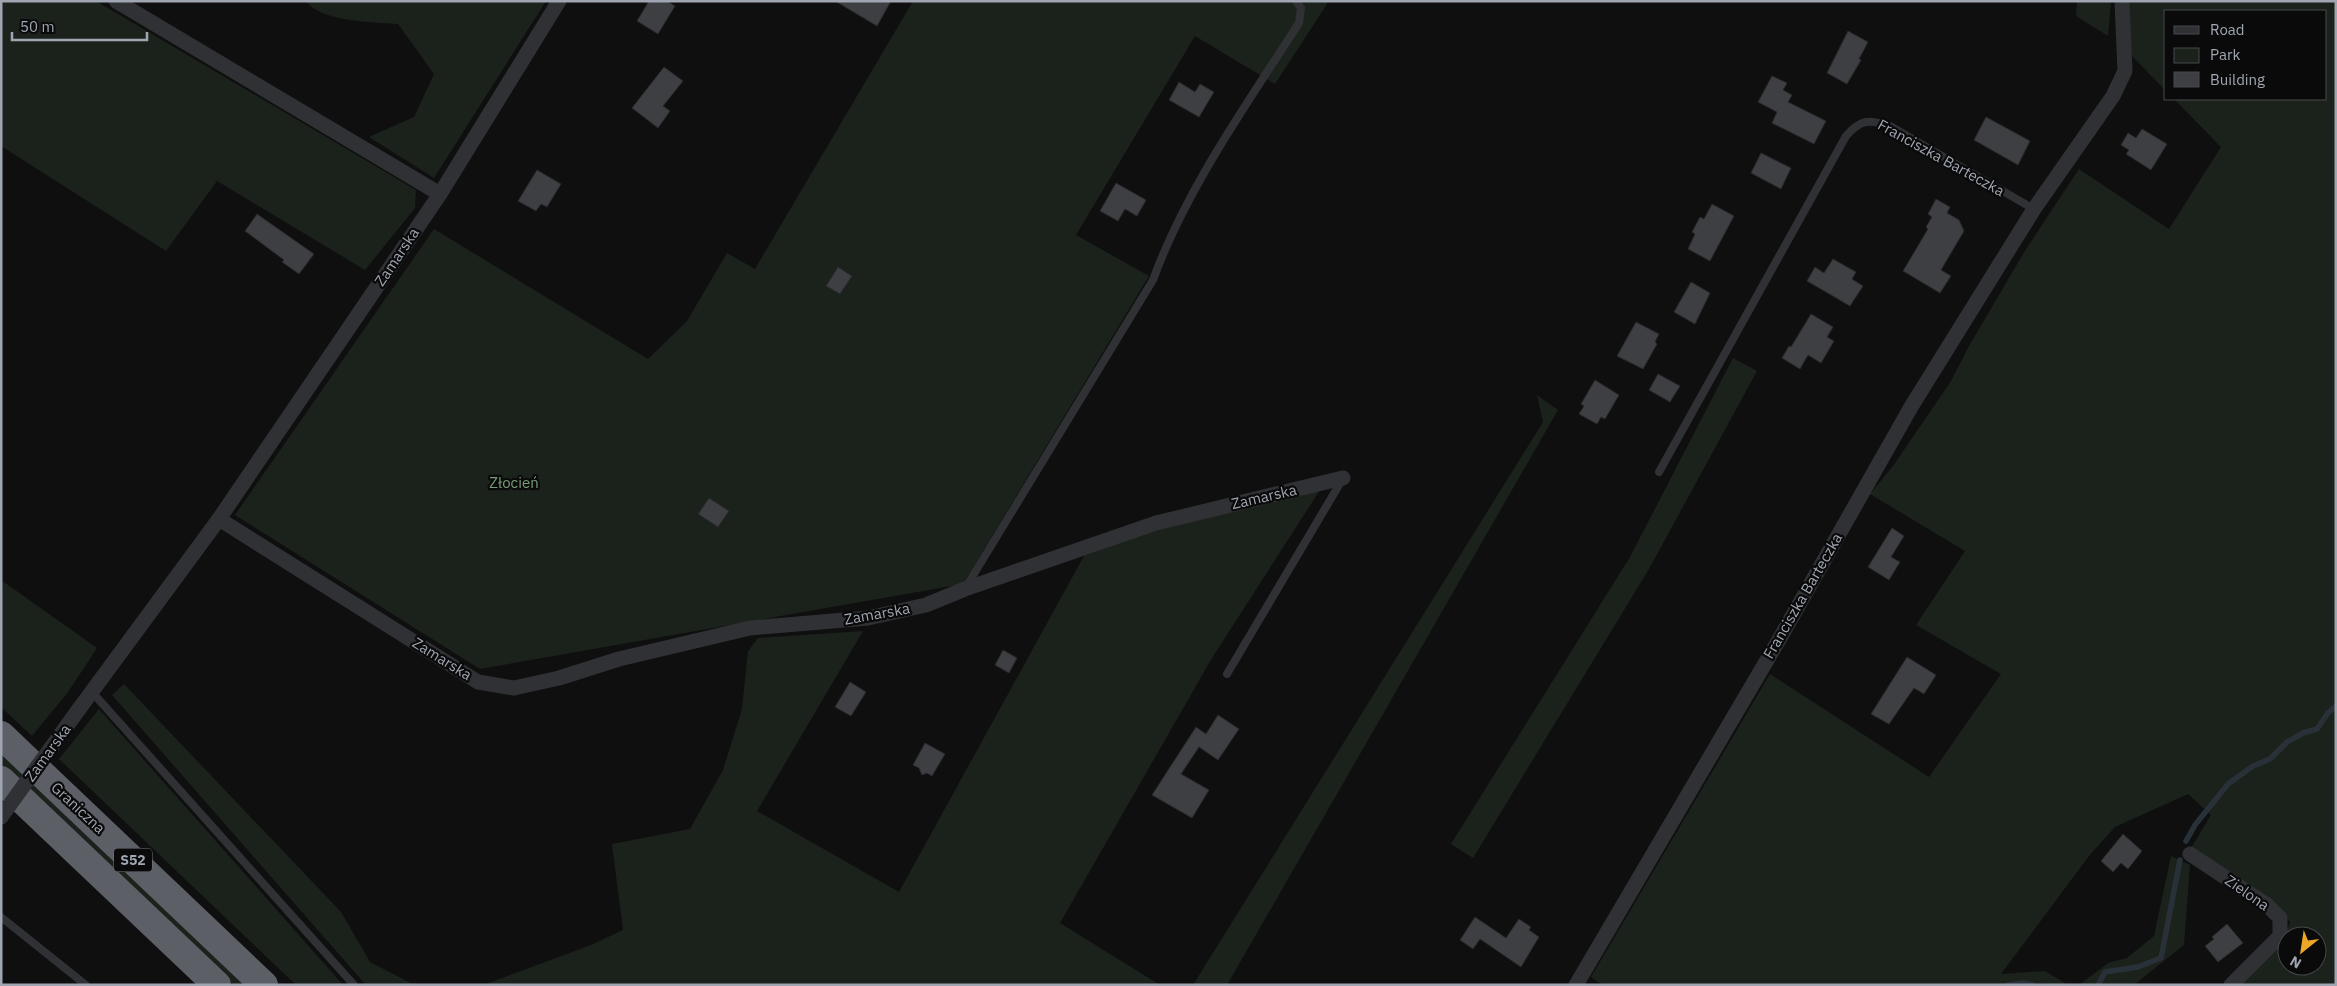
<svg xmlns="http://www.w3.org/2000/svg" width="2337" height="986" viewBox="0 0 2337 986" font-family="'IBM Plex Sans',sans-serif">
  <rect width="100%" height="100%" fill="#0f0f10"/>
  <g fill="#1b221c" fill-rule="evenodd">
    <polygon points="4,1 96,1 416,190 415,208 365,270 217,181 166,251 1,146 1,5"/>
    <path d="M 306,1 L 546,1 L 434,178 L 369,137 L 414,117 L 434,74 L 398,24 C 375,22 320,22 306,1 Z"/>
    <polygon points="913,1 1329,1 1275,84 1195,36 1076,235 1149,276 963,584 480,669 235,515 434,229 648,359 687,321 727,253 755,269"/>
    <polygon points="2077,1 2111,1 2108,36 2076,16"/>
    <path d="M 2129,1 L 2336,1 L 2336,985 L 2239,985 L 2281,945 L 2290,922 L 2279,908 L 2191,848 L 2211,815 L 2188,794 L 2115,827 L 2089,856 L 2001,974 L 2045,971 L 2068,985 L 1602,985 L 1591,977 L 1770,674 L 1929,777 L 2001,674 L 1916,625 L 1965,551 L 1870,494 L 1893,466 L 1951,381 L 1969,346 L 2026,249 L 2079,169 L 2169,229 L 2221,147 L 2174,99 L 2326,99 L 2326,11 L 2166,11 L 2166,91 L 2130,54 ZM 2287,936 L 2317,936 L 2317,966 L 2287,966 Z"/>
    <polygon points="1733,358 1757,371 1649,569 1473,858 1451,844 1630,557"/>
    <polygon points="1537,395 1558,410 1227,985 1193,985 1543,422"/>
    <polygon points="1320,490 1212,658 1060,923 1160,985 474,985 486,984 591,945 623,930 612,844 690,829 723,770 742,709 748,651 758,638 863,631 757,811 899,892 1084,556 1153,529"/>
    <polygon points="1,580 97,648 68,692 32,736 1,707"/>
    <polygon points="124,684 341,912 370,962 411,983 429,985 366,985 112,695"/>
    <polygon points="99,709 343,985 296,985 59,759"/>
    <polygon points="1,751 248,985 234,985 4,767 1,765"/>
    <polygon points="2171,856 2190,865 2184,945 2134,985 2079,985 2108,963 2127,958 2154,936"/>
  </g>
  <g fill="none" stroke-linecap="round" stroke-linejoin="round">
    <g stroke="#293138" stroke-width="5.5">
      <polyline points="2186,841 2195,825 2228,784 2253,766 2270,759 2287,742 2303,733 2317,729 2328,713 2336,706"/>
      <polyline points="2008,985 2023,983 2033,985"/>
      <polyline points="2098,985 2105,972 2138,967 2161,958 2180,860"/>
    </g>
  </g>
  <g fill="#3e3f43" stroke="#29292c">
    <polygon points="649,1 667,1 675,6 658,34 637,21"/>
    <polygon points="835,1 891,1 877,26"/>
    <polygon points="1848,31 1868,42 1859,59 1861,60 1847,84 1827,73"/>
    <polygon points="664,67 683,81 663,106 670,111 658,128 632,108"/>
    <polygon points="1772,76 1787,83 1783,90 1792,95 1788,102 1826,121 1814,144 1772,123 1777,112 1758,102"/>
    <polygon points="1179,82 1195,92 1200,84 1214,92 1199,117 1169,100"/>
    <polygon points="1986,117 2030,141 2018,165 1974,140"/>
    <polygon points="2142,129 2167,144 2151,170 2126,154 2129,150 2121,145 2128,133 2136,138"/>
    <polygon points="1761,153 1791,168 1781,189 1751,173"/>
    <polygon points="537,170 561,184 547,207 541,204 536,211 518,201"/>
    <polygon points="1116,183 1146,200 1137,216 1125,209 1118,221 1100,211"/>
    <polygon points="1936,199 1950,207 1947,213 1959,220 1964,231 1941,270 1951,276 1940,293 1903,271 1928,229 1926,227 1932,217 1928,214"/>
    <polygon points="1712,204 1734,216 1710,261 1688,249 1695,234 1692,232 1700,217 1704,219"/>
    <polygon points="257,214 314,254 299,274 282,262 284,260 245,231"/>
    <polygon points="1833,259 1856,272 1852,279 1863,286 1850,306 1807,281 1815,267 1824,273"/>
    <polygon points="838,267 852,276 840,294 826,286"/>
    <polygon points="1691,282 1710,293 1695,324 1674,312"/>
    <polygon points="1811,314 1833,327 1827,337 1834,341 1821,363 1808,355 1800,369 1782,358 1789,346 1791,347"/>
    <polygon points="1636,322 1659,334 1655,342 1657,344 1643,369 1617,356"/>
    <polygon points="1658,374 1680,386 1670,402 1649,390"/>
    <polygon points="1595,380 1619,395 1605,419 1601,417 1597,424 1579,414 1584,406 1581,404"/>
    <polygon points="709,498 729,511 718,527 698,514"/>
    <polygon points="1892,528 1904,536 1891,557 1900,562 1889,580 1868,567"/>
    <polygon points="1003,650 1017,658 1009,673 995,665"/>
    <polygon points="1907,657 1936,675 1924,694 1914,688 1889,724 1871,714"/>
    <polygon points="850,682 866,692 851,716 835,707"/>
    <polygon points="1218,715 1239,729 1218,760 1199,747 1181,774 1209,790 1192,818 1152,795 1196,727 1206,734"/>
    <polygon points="925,743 945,754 932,776 927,773 922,775 919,768 913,765"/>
    <polygon points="2123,834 2142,851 2128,869 2121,863 2113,872 2101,861"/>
    <polygon points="1475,917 1506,938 1519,919 1531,927 1529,930 1539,937 1521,967 1480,939 1473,949 1460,940"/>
    <polygon points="2227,924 2243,943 2218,962 2205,946 2214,939 2212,937"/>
  </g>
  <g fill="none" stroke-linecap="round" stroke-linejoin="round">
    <g stroke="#303135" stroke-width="8">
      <path d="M 1659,472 L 1846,136 C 1861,119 1869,119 1890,126 L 2034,209"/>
      <path d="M 966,587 L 1153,280 C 1186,189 1247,104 1299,23 L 1301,8 L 1296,1"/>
      <polyline points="1227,674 1342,480"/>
      <polyline points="92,692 354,985"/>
      <polyline points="1,917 86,985"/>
    </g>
    <g stroke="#303135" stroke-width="15">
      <polyline points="116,1 440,194"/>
      <polyline points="219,519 478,682 514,688 559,678 619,659 750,628 868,618 926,605 965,589 1156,523 1343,478"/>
      <polyline points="79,709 219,519 440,194 559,1"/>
      <polyline points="2190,854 2267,905 2280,918 2280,936 2231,985"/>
      <polyline points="1576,985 1780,638 1911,407 2034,209 2113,96 2125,71 2122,1"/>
    </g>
    <g stroke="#5c5f66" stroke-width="28">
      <polyline points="1,735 264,985"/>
      <polyline points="1,780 217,985"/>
    </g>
    <polyline stroke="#303135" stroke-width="15" points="1,817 79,709"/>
  </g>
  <g text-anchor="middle" stroke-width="4.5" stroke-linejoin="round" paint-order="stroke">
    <rect fill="#0a0a0b" stroke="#73777f" stroke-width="1" x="114" y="848.5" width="38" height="23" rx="4"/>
    <g font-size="14" font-weight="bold" fill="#a0a6b1">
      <text x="133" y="865">S52</text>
    </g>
    <g font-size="15" fill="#a0a6b1" stroke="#0a0a0b">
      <text transform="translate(1941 158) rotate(29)" y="5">Franciszka Barteczka</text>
      <text transform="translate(397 257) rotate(-56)" y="5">Zamarska</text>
      <text transform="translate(1264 497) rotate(-13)" y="5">Zamarska</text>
      <text transform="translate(1803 596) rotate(-60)" y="5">Franciszka Barteczka</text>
      <text transform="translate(877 614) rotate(-10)" y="5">Zamarska</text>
      <text transform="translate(442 659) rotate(32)" y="5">Zamarska</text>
      <text transform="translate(48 753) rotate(-54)" y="5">Zamarska</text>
      <text transform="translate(78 808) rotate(43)" y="5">Graniczna</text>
      <text transform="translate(2247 893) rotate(35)" y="5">Zielona</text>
    </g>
    <g font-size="15" fill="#779c78" stroke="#0a0a0b">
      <text x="514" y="488">Złocień</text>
    </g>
  </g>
  <rect width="2337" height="986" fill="none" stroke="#a0a6b1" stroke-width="5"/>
  <rect x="2164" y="10" width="162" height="90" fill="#0a0a0b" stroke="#46484d"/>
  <rect x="2174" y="26" width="25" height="8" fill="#303135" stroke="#46484d"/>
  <text x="2210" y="35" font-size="15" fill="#a0a6b1">Road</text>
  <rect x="2174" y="48" width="25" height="15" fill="#1b221c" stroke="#46484d"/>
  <text x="2210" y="60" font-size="15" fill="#a0a6b1">Park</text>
  <rect x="2174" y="72" width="25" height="15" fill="#3e3f43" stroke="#46484d"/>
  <text x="2210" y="85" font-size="15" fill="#a0a6b1">Building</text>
  <g transform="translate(2302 951) rotate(210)"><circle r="24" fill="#0a0a0b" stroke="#46484d"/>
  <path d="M0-4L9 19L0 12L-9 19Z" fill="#eea629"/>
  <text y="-8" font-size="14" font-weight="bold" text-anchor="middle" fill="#a0a6b1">N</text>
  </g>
  <path d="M12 32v8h135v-8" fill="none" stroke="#a0a6b1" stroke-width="2.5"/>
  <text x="20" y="32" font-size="15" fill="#a0a6b1" stroke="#0a0a0b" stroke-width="4" paint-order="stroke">50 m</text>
</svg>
